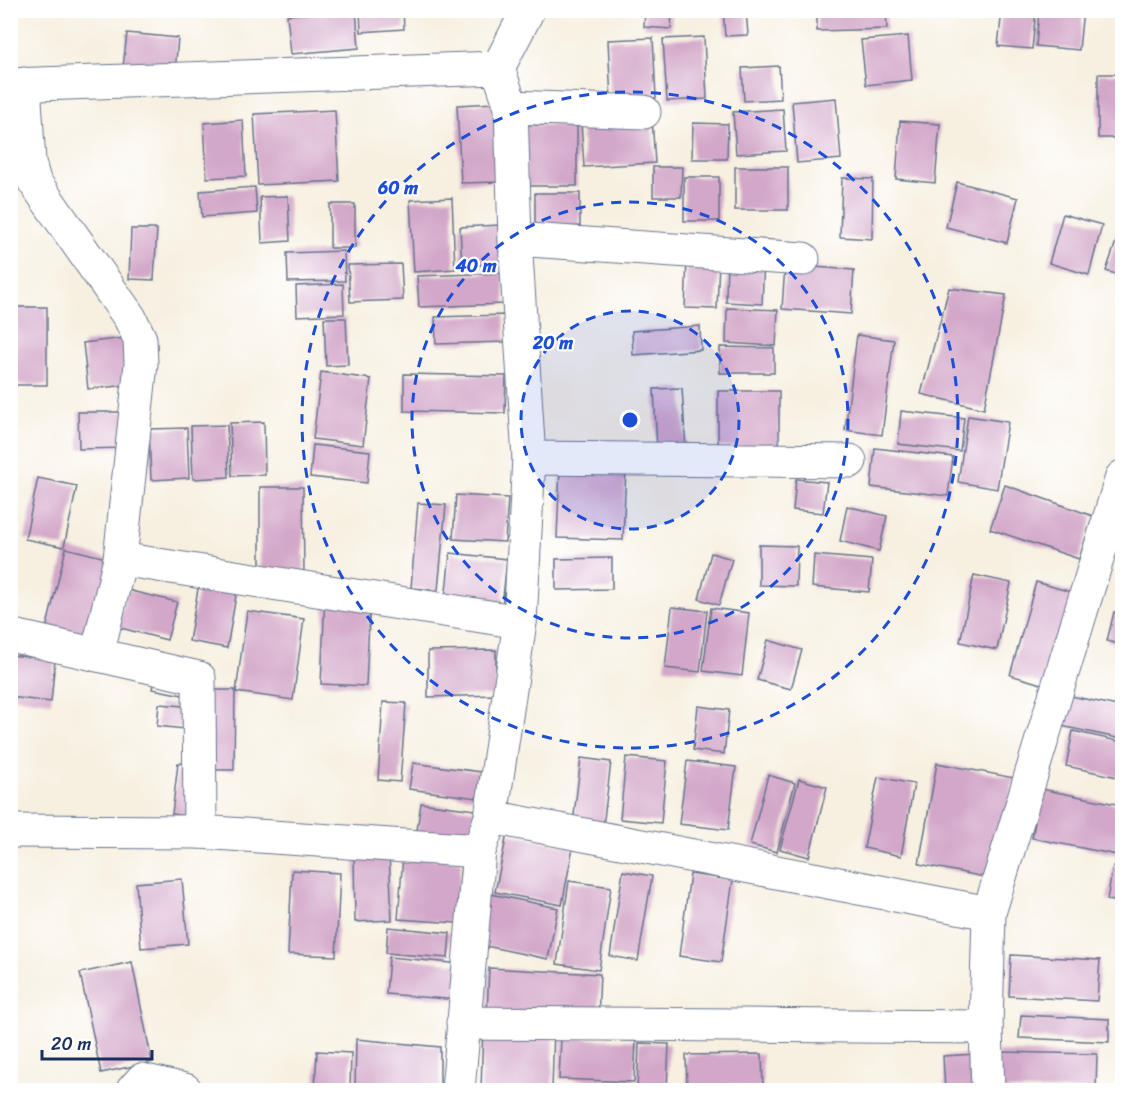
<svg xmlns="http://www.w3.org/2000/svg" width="1133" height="1101" viewBox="0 0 1133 1101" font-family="Sriracha,sans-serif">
  <rect width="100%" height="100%" fill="#fff"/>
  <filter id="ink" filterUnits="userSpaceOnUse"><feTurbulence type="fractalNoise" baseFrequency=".0167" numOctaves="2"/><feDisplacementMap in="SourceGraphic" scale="12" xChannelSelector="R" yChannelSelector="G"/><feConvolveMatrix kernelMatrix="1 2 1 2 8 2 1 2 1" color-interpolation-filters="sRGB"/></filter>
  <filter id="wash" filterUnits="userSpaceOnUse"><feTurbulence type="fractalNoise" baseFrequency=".008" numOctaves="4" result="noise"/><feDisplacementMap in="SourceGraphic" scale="24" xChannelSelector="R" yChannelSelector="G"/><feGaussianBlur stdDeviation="1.35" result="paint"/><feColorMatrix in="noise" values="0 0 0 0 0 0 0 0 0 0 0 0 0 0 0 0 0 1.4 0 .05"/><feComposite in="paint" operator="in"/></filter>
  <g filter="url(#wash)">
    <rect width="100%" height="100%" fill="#f7f0e1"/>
    <g id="blocks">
      <g fill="#d3a7c9">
        <polygon points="356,10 359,48 291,54 287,15"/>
        <polygon points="360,10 403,10 404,29 361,32"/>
        <polygon points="645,10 672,10 671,29 644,27"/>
        <polygon points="723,10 746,10 748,35 725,36"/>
        <polygon points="817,10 886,10 887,29 817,31"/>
        <polygon points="1002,10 1036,10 1032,49 998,46"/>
        <polygon points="1039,10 1083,10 1079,50 1036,46"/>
        <polygon points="127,33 178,38 175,72 123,67"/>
        <polygon points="908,36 912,80 866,85 861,40"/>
        <polygon points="704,37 707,99 667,101 663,39"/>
        <polygon points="653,38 656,98 611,101 608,40"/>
        <polygon points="779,66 781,99 744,101 742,68"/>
        <rect x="1098" y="74" width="24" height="64"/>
        <polygon points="836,98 841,159 797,163 792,102"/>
        <polygon points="495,103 499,182 461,183 457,105"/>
        <polygon points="783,109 786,151 736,154 733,112"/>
        <polygon points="335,110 339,181 258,185 254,114"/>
        <polygon points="652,118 655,163 584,167 581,122"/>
        <polygon points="243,120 246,176 207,178 204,123"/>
        <polygon points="900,121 940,124 935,183 896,179"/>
        <polygon points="693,123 728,124 727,159 692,159"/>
        <polygon points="525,125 577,125 577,186 526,186"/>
        <polygon points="653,167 682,167 681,197 653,197"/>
        <rect x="735" y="167" width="53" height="43"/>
        <rect x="684" y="177" width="35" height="44"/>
        <polygon points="842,178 873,179 872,239 840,237"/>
        <polygon points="957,182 1018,198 1007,243 946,227"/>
        <polygon points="255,187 257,213 202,217 200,191"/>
        <polygon points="535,193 580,193 580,226 535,227"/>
        <polygon points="288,196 290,241 262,243 260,197"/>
        <polygon points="452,198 455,269 414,272 410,200"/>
        <rect x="330" y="204" width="25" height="44"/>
        <polygon points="1063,214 1102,225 1089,275 1049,263"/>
        <polygon points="1122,224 1122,276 1106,271"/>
        <polygon points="500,225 502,264 462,266 460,227"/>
        <polygon points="131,229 157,229 154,280 129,279"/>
        <polygon points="344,251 345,281 288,282 287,253"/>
        <polygon points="727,258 764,260 762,304 726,302"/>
        <polygon points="687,259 719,261 717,309 685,308"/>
        <polygon points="401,264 403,300 350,302 348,265"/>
        <polygon points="785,265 854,270 851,314 782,309"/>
        <polygon points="503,273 505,304 419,307 417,276"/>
        <polygon points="343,284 344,314 297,316 296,286"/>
        <polygon points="949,288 1006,295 984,409 921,394"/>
        <rect x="10" y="307" width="37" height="78"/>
        <polygon points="727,308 778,310 776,346 726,343"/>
        <polygon points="504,315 505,342 436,344 435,317"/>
        <polygon points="324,318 346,318 348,365 326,366"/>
        <polygon points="700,326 701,350 633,355 632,331"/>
        <polygon points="857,335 894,340 882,435 845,430"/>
        <polygon points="124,338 129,385 88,389 83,343"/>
        <polygon points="720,347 774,348 774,373 720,373"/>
        <polygon points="321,372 371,379 363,445 313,439"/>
        <polygon points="404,374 506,376 505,413 404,411"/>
        <polygon points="682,388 686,449 657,450 654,389"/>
        <rect x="718" y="391" width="61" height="56"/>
        <polygon points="901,411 964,418 960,451 898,444"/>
        <polygon points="78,412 126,412 127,448 79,449"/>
        <polygon points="968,416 1008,422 997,489 958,482"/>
        <polygon points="264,422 265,475 232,476 230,423"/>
        <polygon points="227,425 229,477 193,479 191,426"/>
        <polygon points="187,428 189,478 151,480 149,429"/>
        <polygon points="313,445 370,451 367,483 310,477"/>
        <polygon points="875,448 953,457 948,496 871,487"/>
        <polygon points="560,466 626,468 623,540 557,538"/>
        <polygon points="38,478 77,486 64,547 25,539"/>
        <polygon points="796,479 827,482 823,513 793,510"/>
        <polygon points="1005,485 1093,516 1079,559 990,529"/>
        <polygon points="260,487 303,487 304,574 260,575"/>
        <polygon points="456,495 508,498 505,542 453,539"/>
        <polygon points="418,503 446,505 438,590 411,588"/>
        <polygon points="847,506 887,516 879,551 840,541"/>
        <polygon points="759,545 797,546 796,586 759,585"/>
        <polygon points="66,548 110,559 88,649 44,638"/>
        <polygon points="450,553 507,559 502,607 445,601"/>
        <polygon points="711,553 732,559 719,605 699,599"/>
        <polygon points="814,555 872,560 869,592 812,587"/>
        <polygon points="612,558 612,589 556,590 556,559"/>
        <polygon points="974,575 1011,583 997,650 960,642"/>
        <polygon points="1036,582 1078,594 1052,687 1010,675"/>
        <polygon points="199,583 237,590 227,648 189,641"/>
        <polygon points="127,590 177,602 167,640 117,627"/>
        <polygon points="325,597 370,599 366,686 321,684"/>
        <polygon points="672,607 707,611 700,672 665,668"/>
        <polygon points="711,608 749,613 742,676 703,671"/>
        <polygon points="247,611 304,619 293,700 236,692"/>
        <polygon points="1114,612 1122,614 1122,645 1107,641"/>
        <polygon points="768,640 802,650 791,689 757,680"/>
        <polygon points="496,650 496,695 428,697 428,651"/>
        <polygon points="10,655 55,660 51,702 10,697"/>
        <polygon points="155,674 190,681 188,696 152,689"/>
        <polygon points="203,690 235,690 234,770 203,770"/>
        <polygon points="1067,695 1122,707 1122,739 1061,726"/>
        <polygon points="383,702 406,703 400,782 378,780"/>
        <polygon points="159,704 196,707 194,730 157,726"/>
        <polygon points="698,706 729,710 724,754 693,750"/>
        <polygon points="1073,731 1122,742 1122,778 1066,766"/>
        <polygon points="626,757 667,761 661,823 620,819"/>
        <polygon points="581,758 611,762 603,827 573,823"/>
        <polygon points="687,761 736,767 728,830 679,824"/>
        <polygon points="178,763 199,765 193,817 172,814"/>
        <polygon points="413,763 481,772 477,798 409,789"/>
        <polygon points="937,763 1014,778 995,879 919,864"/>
        <polygon points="768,775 795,783 777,852 750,845"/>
        <polygon points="878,777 914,784 901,856 864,848"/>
        <polygon points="799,779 827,787 809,857 780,849"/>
        <polygon points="1041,789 1122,805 1122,856 1032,838"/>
        <polygon points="421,803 475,810 470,845 416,837"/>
        <polygon points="507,834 573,847 562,905 495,892"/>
        <polygon points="389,852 392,920 355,922 354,853"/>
        <polygon points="403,856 461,861 457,923 398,919"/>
        <polygon points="1113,866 1122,868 1122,902 1107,900"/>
        <polygon points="292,870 340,873 336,956 288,954"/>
        <polygon points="623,871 652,876 638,961 610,956"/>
        <polygon points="690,874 733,880 721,962 679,956"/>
        <polygon points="182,879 188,944 141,948 136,883"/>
        <polygon points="569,881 611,887 599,970 557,964"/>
        <polygon points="486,893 558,908 548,959 476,944"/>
        <polygon points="388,927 450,933 448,958 386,953"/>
        <polygon points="1011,955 1100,960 1097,1001 1009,996"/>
        <polygon points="389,957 462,964 458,1000 386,994"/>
        <polygon points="132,962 152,1062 101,1073 80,973"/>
        <polygon points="489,968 600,974 598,1020 487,1015"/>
        <polygon points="1021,1015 1109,1019 1109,1042 1019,1038"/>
        <polygon points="483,1025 554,1028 552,1090 481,1090"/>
        <polygon points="561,1038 636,1041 634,1082 559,1079"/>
        <polygon points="356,1039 440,1047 440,1090 355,1090"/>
        <polygon points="639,1043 669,1044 667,1090 637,1090"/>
        <polygon points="317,1051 351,1053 350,1090 315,1090"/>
        <polygon points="998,1052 1097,1054 1096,1090 998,1090"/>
        <polygon points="762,1054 763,1090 687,1090 686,1055"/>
        <polygon points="976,1054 977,1090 945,1090 943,1056"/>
      </g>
    </g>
  </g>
  <g filter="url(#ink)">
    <use href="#blocks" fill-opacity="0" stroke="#68738c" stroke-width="1.5"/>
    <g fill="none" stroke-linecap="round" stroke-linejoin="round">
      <defs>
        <g id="minor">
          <polyline points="24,84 29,162 34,181 130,318 140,339 141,364 120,559 520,622"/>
          <polyline points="10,85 498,68 528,10"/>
          <polyline points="511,107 644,112"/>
          <polyline points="515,239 803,259"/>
          <polyline points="529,458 850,461"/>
          <polyline points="10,635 199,678 200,832"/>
          <polyline points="97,655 120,559"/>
          <polyline points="491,817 989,913"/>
          <polyline points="10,831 200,832 479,851 458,1090"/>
          <polyline points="479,851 491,817 520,622 529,458 515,239 511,107 498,68"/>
          <polyline points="463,1023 986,1027"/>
          <polyline points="133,1090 142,1080 185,1090"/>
          <polyline points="988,1090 986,1027 989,913 1122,477"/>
        </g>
      </defs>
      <use href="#minor" stroke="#68738c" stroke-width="35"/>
      <use href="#minor" stroke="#fff" stroke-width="33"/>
    </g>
  </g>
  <circle cx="630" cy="420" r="109" fill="#1d4ed8" fill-opacity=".12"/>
  <g fill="none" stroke="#1d4ed8" stroke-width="3" stroke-dasharray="10 8">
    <circle cx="630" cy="420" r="109"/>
    <circle cx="630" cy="420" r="218"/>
    <circle cx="630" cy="420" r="328"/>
  </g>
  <circle cx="630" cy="420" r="9" fill="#1d4ed8" stroke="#fff" stroke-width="3"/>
  <g font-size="18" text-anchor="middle" font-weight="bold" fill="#1d4ed8" stroke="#fff" stroke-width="4.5" stroke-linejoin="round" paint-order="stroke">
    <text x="398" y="194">60 m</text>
    <text x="476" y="272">40 m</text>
    <text x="553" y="349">20 m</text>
  </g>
  <rect width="1133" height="1101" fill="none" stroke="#fff" stroke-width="36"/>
  <path d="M42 1050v9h110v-9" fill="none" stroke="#1b2f5e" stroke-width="3"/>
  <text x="51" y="1050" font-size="18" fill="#1b2f5e" stroke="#ffffff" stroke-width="4.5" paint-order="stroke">20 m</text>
</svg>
